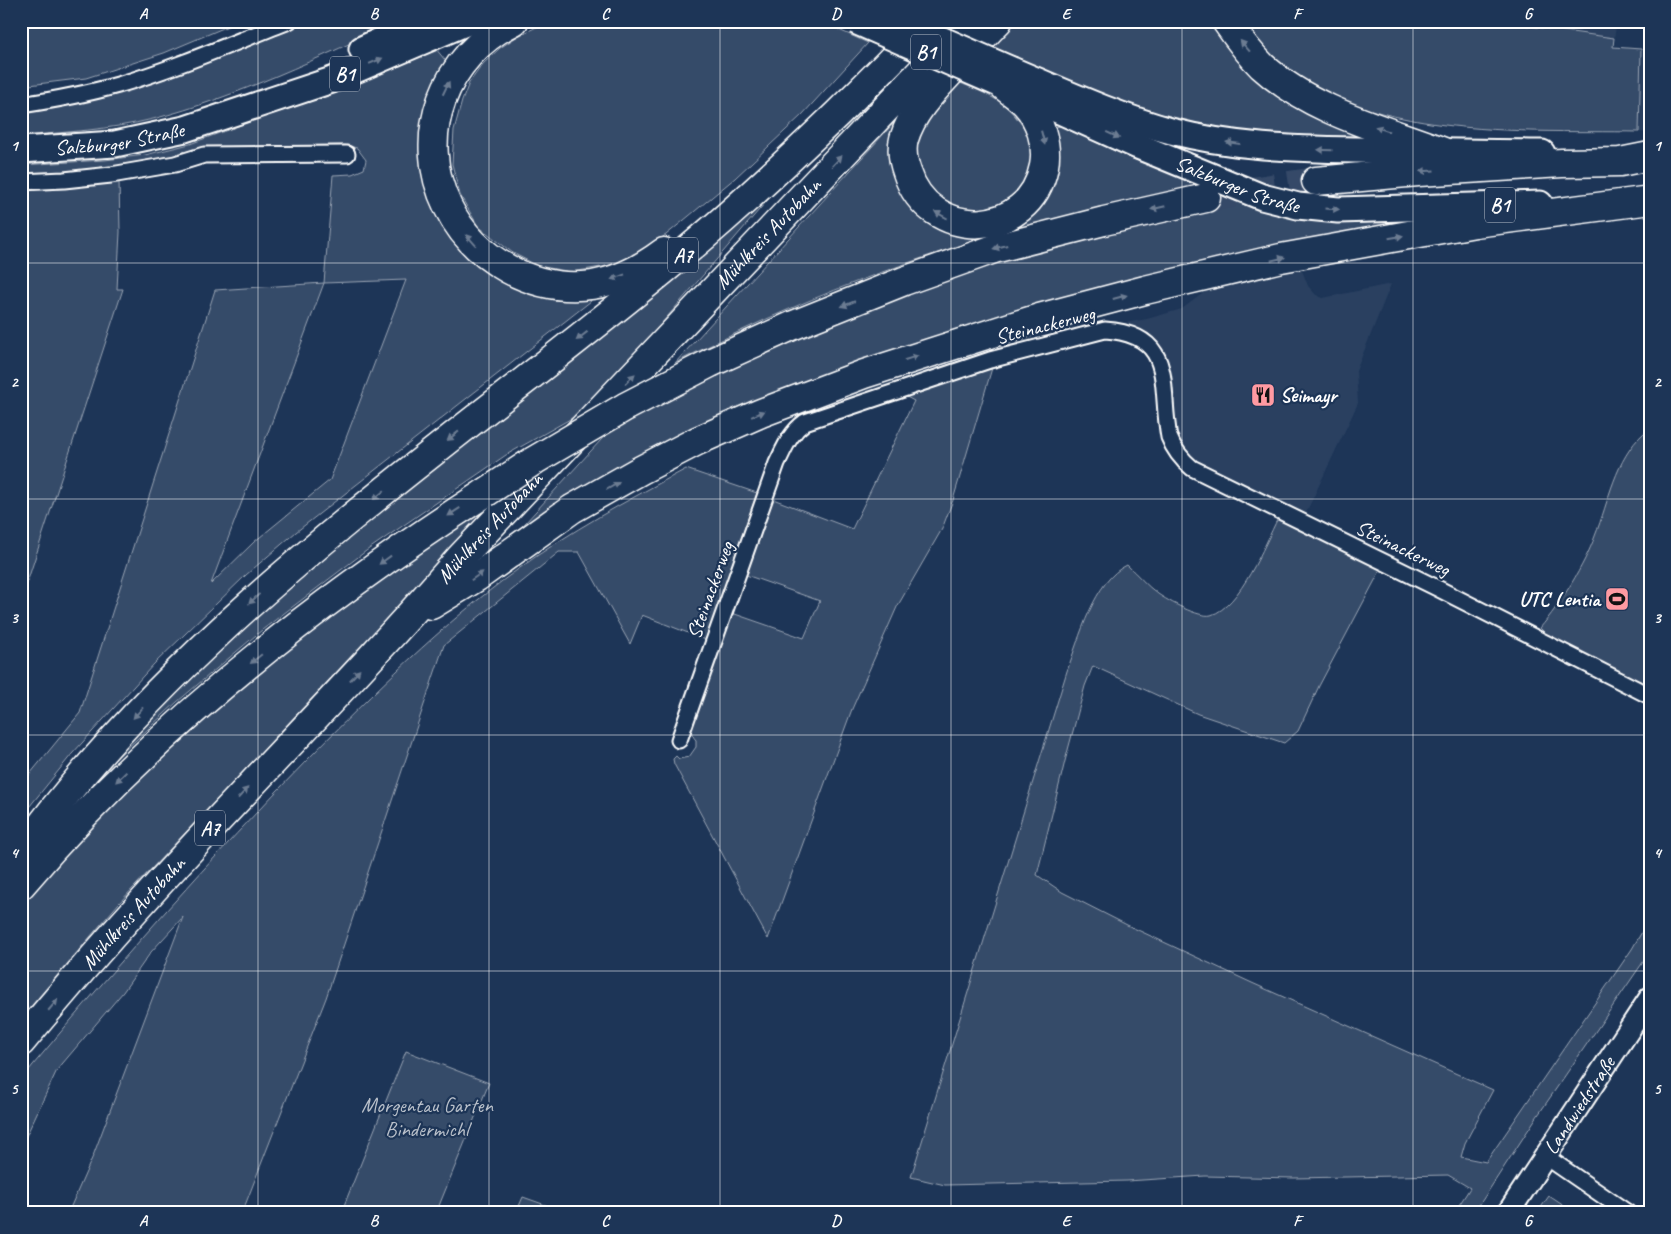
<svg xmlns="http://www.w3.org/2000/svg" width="1671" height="1234" viewBox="0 0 1671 1234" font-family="Caveat,sans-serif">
  <rect width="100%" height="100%" fill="#1d3557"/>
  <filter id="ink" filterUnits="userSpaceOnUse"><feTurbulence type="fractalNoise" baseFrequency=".02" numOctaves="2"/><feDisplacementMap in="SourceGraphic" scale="10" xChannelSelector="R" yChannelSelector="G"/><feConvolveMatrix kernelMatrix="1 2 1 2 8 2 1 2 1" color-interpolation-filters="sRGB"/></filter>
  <g filter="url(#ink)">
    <g fill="#2a4161">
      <polygon points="1494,21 1617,21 1614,38"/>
      <polygon points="1641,49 1650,50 1650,133 1639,132"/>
      <polygon points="1301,268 1308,286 1316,295 1323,298 1391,284 1356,371 1358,403 1304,517 1200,466 1177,443 1168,362 1161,350 1151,338 1137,329 1114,325 1147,319 1182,309 1210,288"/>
    </g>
    <g fill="#364b69" stroke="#9aa5b4" fill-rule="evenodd">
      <polygon points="21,21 240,21 164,53 86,78 21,86"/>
      <path d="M 304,21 L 400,21 C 319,57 238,97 153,119 C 109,130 66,132 21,136 L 21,112 L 72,104 L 123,91 Z"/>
      <polygon points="549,21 819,21 868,43 802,115 735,178 666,235 618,264 572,272 538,266 513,253 478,226 460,195 452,164 454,130 462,101 469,83 483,64 500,48 518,36"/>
      <polygon points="1009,21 1217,21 1227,39 1413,145 1211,131 1137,110 987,46"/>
      <path d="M 1245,21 L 1494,21 L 1614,38 L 1613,47 L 1641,49 L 1639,132 C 1514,130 1320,144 1245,21 Z"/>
      <path d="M 436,49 L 449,65 L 437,87 L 457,237 L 588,294 L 591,301 L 296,532 L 246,575 L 154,664 L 72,754 L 21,817 L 21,785 L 80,713 L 215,290 L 324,283 L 333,175 L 352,174 L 364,169 L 366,160 L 357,148 L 345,145 L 216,147 L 143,166 L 21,177 L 21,165 L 105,160 L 145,155 L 190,144 L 396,67 ZM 406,280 L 330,480 L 254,542 L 211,584 L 324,283 Z"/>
      <path d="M 953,80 C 967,86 982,91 995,99 C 1010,107 1028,129 1032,146 C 1034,157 1030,169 1025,178 C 1019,192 1004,206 989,211 C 967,217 932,196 922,177 C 916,166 913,149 915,136 C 916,129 947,89 953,80 Z"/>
      <path d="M 902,114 L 892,146 L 890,163 L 899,191 L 917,215 L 951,234 L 992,235 L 1025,216 L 1053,127 L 1061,126 L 1128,157 L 1212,190 C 1181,195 1150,198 1119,204 C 1095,208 1072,215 1049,221 C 919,253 794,302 675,363 Z"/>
      <polygon points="796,167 588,409 506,455 366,551 262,630 177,702 95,778 121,747 258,609"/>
      <polygon points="119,180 120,232 117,289 123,289 21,601 21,188"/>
      <polygon points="1238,201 1302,213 1478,212 1031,310 515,534 622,417 728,365 975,266 1093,231"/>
      <path d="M 992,368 L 953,500 L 942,529 L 897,607 L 852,709 L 768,939 L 674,764 L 673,759 L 676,756 L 679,759 L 689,757 L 696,747 L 696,740 C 690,734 691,727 692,720 L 732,613 L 804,638 L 820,601 L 746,575 L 773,499 L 852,529 L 914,401 L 903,395 Z"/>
      <path d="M 1644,433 L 1650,433 L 1650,691 L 1551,639 L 1540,628 C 1560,605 1585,564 1595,536 C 1609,501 1615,459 1644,433 Z"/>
      <path d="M 686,469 L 757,493 L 706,640 L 642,615 L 630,644 L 579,552 L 559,552 L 444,645 L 326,998 L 242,1213 L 68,1213 L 93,1156 L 183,917 L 151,952 L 123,992 L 57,1070 L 21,1147 L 21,1080 L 33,1065 C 121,960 212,857 308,759 C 374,692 441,625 517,570 C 570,531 628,500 686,469 Z"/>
      <polygon points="484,506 486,512 425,579 119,903 21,1018 21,899 69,841 231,688"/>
      <path d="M 1278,518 L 1382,567 L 1319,686 L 1298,731 L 1284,743 L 1198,714 L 1093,666 L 1085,686 L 1065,761 L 1037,875 L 1062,892 L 1127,925 L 1252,983 L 1493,1090 L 1465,1143 L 1461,1157 L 1486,1162 L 1632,949 L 1650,918 L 1650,952 L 1536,1118 L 1474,1213 L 1454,1213 L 1470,1188 L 1448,1175 L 1294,1178 L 1205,1176 L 1127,1181 L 945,1185 L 911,1177 L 1067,671 C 1079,639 1094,580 1127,565 C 1137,574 1147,586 1158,594 C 1168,601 1199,618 1211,615 C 1240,607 1265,544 1278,518 Z"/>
      <polygon points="406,1051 489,1083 436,1213 341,1213"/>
      <polygon points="1549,1196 1564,1206 1561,1213 1537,1213"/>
      <polygon points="523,1197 568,1213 516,1213"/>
    </g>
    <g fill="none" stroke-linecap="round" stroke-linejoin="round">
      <polyline stroke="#344968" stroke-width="28" stroke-dasharray="28 14" stroke-linecap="butt" points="1206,198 1316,181"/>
      <defs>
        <g id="minor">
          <path d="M 21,105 C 54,100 86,94 118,85 C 176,68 233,43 289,21"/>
          <polyline points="21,182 64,180 111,175 175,164 204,155 347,154"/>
          <path d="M 679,740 L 777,463 C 785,447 790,433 805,422 L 990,360 L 1105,330 C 1177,335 1159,385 1169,437 C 1174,450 1181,459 1192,468 L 1435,587 L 1650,696"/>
          <polyline points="1545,1156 1628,1213"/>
        </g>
        <g id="secondary">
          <path id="s1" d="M 1508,1213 L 1650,998"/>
        </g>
        <g id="primary">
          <polyline points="362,49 423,21"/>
          <path d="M 1012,70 C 1064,92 1116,116 1171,131 C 1232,147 1294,149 1356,150 C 1418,152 1480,152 1542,153"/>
          <path id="s2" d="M 1011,89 L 1138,146 L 1262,197 L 1298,206 L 1338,210 L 1540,204"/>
          <path id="s3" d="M 21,150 L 115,144 L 185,129 L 332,80 L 470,21"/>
        </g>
        <g id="motorway">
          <path d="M 514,21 C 444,55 413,136 448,207 C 474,260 534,293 592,285 C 618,281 644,267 664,252"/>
          <path d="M 998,21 C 984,35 970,51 957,65 C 936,88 913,109 904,139 C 901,150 903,161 907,172 C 929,243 1030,240 1044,166 C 1048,145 1040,119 1025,103 C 1019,97 1011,92 1004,86"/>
          <path d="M 1226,21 C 1237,37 1248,52 1262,66 C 1311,111 1383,129 1444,152"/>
          <polyline points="1316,181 1418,172 1562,163 1620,162 1650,156"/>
          <polyline points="712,362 794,325 904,281 994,249 1104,221 1206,198"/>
          <polyline points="431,605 477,577 572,509 641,470 697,441 761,413 864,374 1039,318 1145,290 1281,258 1475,223 1643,201"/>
          <path d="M 21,852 C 197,610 450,447 677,259 C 733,213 785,164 837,114 C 866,85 896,57 923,26"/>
          <path d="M 21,885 C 151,731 316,602 485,493"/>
          <path id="s4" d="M 21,1042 C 80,971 141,902 204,835 C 290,743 378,653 460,558 L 969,21"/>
        </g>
      </defs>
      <use href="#minor" stroke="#fff" stroke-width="19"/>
      <use href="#secondary" stroke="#fff" stroke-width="25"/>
      <use href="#primary" stroke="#fff" stroke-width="29"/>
      <use href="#motorway" stroke="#fff" stroke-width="31"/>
      <use href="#minor" stroke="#1d3557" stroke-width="15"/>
      <use href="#secondary" stroke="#1d3557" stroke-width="21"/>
      <use href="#primary" stroke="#1d3557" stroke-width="25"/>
      <use href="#motorway" stroke="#1d3557" stroke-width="28"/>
      <defs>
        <g id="primary-bridge">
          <polyline points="855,21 997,83"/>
          <polyline points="899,21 1012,70"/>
        </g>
        <polyline id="motorway-bridge" points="485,493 535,460 625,407 712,362"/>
      </defs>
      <use href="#primary-bridge" stroke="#fff" stroke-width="29" stroke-linecap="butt"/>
      <use href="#motorway-bridge" stroke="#fff" stroke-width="31" stroke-linecap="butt"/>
      <use href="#primary-bridge" stroke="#1d3557" stroke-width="25"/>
      <use href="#motorway-bridge" stroke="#1d3557" stroke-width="28"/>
    </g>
    <defs><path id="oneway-solid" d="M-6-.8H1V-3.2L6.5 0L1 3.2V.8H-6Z" transform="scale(1.25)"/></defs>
    <g fill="#6c7c92">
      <use href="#oneway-solid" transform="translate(1245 46) rotate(-131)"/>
      <use href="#oneway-solid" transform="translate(376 61) rotate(-23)"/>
      <use href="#oneway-solid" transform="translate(446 88) rotate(-64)"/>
      <use href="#oneway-solid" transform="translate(1382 129) rotate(-161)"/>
      <use href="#oneway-solid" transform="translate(1113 135) rotate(25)"/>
      <use href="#oneway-solid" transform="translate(1043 138) rotate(75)"/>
      <use href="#oneway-solid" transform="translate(1233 143) rotate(-173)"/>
      <use href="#oneway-solid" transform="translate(1325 150) rotate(-179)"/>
      <use href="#oneway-solid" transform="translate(837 161) rotate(-47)"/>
      <use href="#oneway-solid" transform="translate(1427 171) rotate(176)"/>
      <use href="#oneway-solid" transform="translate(1158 208) rotate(167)"/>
      <use href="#oneway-solid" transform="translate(1332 209) rotate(3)"/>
      <use href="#oneway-solid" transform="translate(941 215) rotate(-151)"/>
      <use href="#oneway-solid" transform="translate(1396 237) rotate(-10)"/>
      <use href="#oneway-solid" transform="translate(471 240) rotate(-131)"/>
      <use href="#oneway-solid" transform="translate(1000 247) rotate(165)"/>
      <use href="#oneway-solid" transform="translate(1278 259) rotate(-13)"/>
      <use href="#oneway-solid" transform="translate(618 277) rotate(160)"/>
      <use href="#oneway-solid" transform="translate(1120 297) rotate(-15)"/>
      <use href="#oneway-solid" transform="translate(848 304) rotate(158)"/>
      <use href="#oneway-solid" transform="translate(582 336) rotate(142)"/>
      <use href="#oneway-solid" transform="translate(911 358) rotate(-18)"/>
      <use href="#oneway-solid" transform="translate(630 379) rotate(-46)"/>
      <use href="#oneway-solid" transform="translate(758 414) rotate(-23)"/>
      <use href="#oneway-solid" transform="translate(453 436) rotate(142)"/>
      <use href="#oneway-solid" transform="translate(613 486) rotate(-30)"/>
      <use href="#oneway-solid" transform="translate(379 495) rotate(141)"/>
      <use href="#oneway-solid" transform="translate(454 512) rotate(147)"/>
      <use href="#oneway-solid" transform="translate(385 560) rotate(144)"/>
      <use href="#oneway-solid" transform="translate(477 576) rotate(-35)"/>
      <use href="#oneway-solid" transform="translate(254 599) rotate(137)"/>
      <use href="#oneway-solid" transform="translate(256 659) rotate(141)"/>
      <use href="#oneway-solid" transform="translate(355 675) rotate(-47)"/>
      <use href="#oneway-solid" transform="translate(138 713) rotate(132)"/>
      <use href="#oneway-solid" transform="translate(121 777) rotate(136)"/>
      <use href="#oneway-solid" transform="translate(243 793) rotate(-47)"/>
      <use href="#oneway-solid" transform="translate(53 1005) rotate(-50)"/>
    </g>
  </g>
  <path fill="none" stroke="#fff" stroke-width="1" stroke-opacity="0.55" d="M 258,21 L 258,1213M 489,21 L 489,1213M 720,21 L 720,1213M 951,21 L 951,1213M 1182,21 L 1182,1213M 1413,21 L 1413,1213M 21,263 L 1650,263M 21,499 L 1650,499M 21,735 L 1650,735M 21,971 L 1650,971"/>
  <defs>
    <symbol id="restaurant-square" viewBox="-11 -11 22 22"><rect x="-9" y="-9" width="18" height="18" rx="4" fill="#ff9aa2" stroke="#1d3557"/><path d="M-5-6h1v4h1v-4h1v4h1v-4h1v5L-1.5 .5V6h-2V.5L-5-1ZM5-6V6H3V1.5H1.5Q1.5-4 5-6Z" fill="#111"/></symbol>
    <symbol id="stadium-square" viewBox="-11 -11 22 22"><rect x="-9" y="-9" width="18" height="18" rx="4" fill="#ff9aa2" stroke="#1d3557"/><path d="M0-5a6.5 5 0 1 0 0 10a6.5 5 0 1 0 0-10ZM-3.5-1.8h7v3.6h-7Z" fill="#111"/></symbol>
  </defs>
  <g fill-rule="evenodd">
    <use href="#restaurant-square" x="1249" y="381" width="28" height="28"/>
    <use href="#stadium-square" x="1603" y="585" width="28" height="28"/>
  </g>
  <g text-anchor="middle" stroke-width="4.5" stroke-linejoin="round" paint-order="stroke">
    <g fill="#1d3557" stroke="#bbc2cd" stroke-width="1">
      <rect x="911" y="34.5" width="30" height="35" rx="4"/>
      <rect x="330" y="56.5" width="30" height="35" rx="4"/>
      <rect x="1485" y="187.5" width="30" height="35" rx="4"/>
      <rect x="668" y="237.5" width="30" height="35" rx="4"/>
      <rect x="195" y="810.5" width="30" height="35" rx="4"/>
    </g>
    <g font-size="20" font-weight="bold" fill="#fff">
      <text x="926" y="59">B1</text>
      <text x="345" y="81">B1</text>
      <text x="1500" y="212">B1</text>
      <text x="683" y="262">A7</text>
      <text x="210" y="835">A7</text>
    </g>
    <g font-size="21" fill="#fff" stroke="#1d3557">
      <text dy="7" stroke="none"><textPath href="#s3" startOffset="99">Salzburger Straße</textPath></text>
      <text dy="7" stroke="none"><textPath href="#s2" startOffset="246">Salzburger Straße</textPath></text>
      <text dy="7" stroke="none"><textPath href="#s4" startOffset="1101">Mühlkreis Autobahn</textPath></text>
      <text transform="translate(1045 325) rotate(-14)" y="7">Steinackerweg</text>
      <text dy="7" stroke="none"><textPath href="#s4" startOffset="696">Mühlkreis Autobahn</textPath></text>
      <text transform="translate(1403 548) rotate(26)" y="7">Steinackerweg</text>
      <text transform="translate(710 590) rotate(-70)" y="7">Steinackerweg</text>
      <text dy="7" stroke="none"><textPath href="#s4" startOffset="171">Mühlkreis Autobahn</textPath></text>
      <text dy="7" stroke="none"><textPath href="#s1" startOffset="129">Landwiedstraße</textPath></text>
    </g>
    <g font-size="21" font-weight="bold" fill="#fff" stroke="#1d3557" text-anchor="start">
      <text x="1280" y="402">Seimayr</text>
      <text x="1600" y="606" text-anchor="end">UTC Lentia</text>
    </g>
    <g font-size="21" fill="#b9c0ca" stroke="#1d3557">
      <text x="427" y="1112">Morgentau Garten<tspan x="427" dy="24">Bindermichl</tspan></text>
    </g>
  </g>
  <rect width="1671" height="1234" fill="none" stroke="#1d3557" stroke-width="55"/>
  <rect x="28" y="28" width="1616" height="1178" fill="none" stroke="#fff" stroke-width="2"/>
  <g font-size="16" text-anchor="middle" font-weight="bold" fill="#fff">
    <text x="143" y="19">A</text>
    <text x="374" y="19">B</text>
    <text x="605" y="19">C</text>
    <text x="836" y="19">D</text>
    <text x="1066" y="19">E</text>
    <text x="1297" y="19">F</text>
    <text x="1528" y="19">G</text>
    <text x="14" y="151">1</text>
    <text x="1657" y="151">1</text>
    <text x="14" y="387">2</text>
    <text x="1657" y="387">2</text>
    <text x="14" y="623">3</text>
    <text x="1657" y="623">3</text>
    <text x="14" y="858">4</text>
    <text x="1657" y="858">4</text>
    <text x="14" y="1094">5</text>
    <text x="1657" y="1094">5</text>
    <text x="143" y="1226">A</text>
    <text x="374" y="1226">B</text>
    <text x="605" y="1226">C</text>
    <text x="836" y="1226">D</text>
    <text x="1066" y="1226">E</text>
    <text x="1297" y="1226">F</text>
    <text x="1528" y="1226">G</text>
  </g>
</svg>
